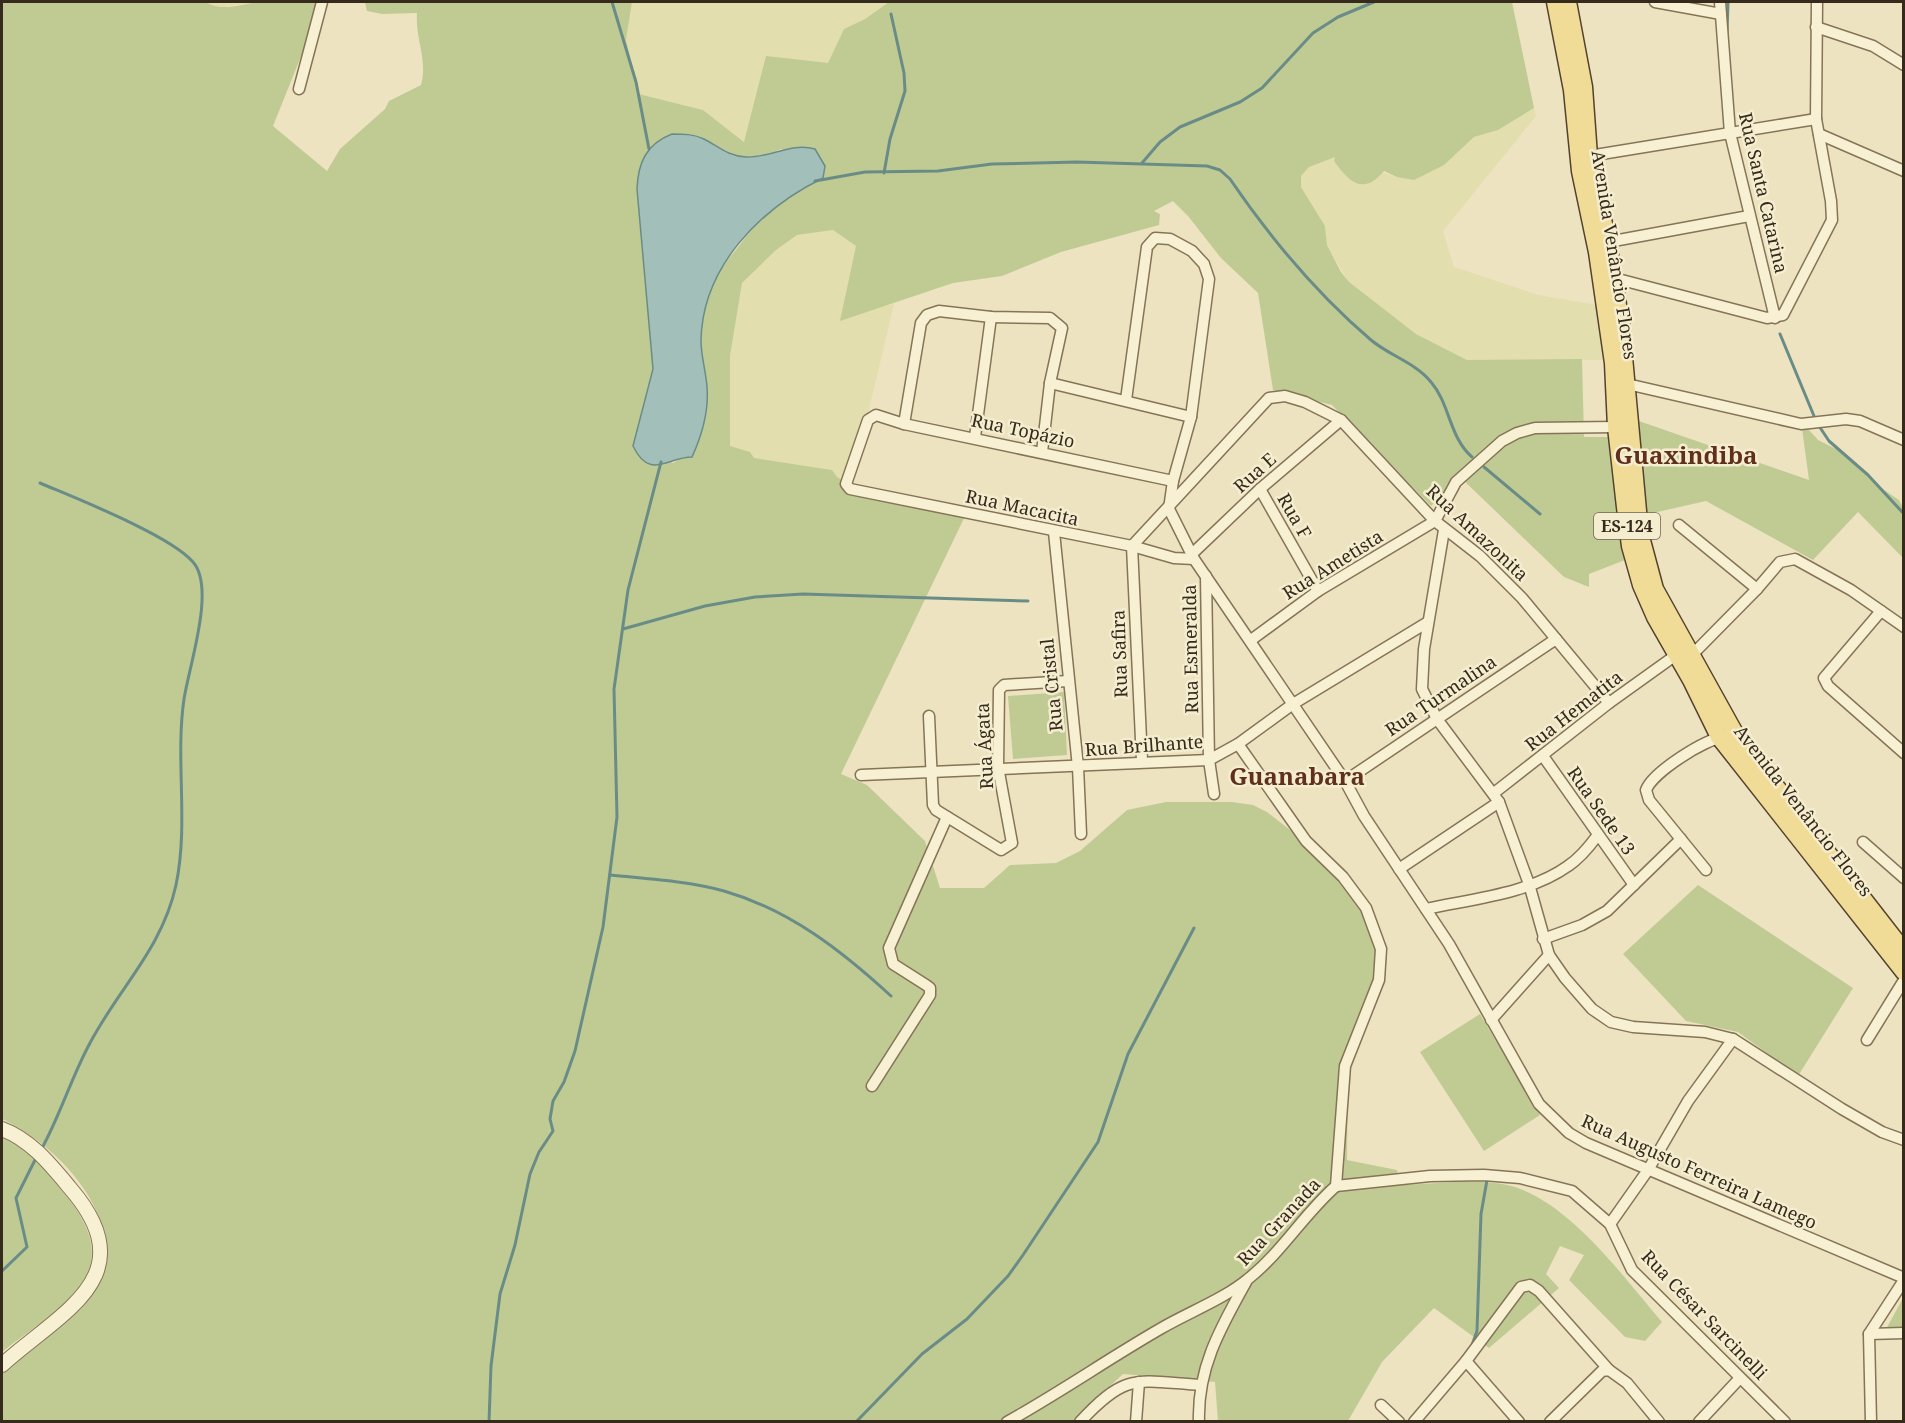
<svg xmlns="http://www.w3.org/2000/svg" width="1905" height="1423" viewBox="0 0 1905 1423" font-family="'Noto Serif',serif">
  <rect width="100%" height="100%" fill="#ede3c0"/>
  <g fill="#e2dead">
    <polygon points="206,2 258,2 225,7 211,6"/>
    <polygon points="632,2 889,2 865,19 844,29 828,63 750,125 745,142 703,110 639,94 626,40"/>
    <polygon points="1534,108 1536,116 1443,231 1454,267 1538,295 1597,305 1603,360 1467,360 1416,334 1349,283 1327,245 1325,226 1301,187 1301,176 1309,166 1335,157 1397,177 1444,165 1474,137 1498,130"/>
    <polygon points="833,230 856,246 876,308 894,304 851,485 837,477 832,470 754,458 730,447 730,356 742,283 776,250 797,235"/>
  </g>
  <g fill="#c0cb94" fill-rule="evenodd">
    <path d="M 2,2 L 206,2 C 222,13 244,3 262,2 C 279,0 297,2 315,2 L 320,9 L 273,126 L 327,171 L 340,149 L 385,109 L 389,101 L 421,85 C 428,60 415,39 417,13 L 382,14 L 367,11 L 365,2 L 632,2 L 626,40 L 639,94 L 703,110 L 744,142 L 766,56 L 828,63 L 844,29 L 865,19 L 889,2 L 1512,2 L 1534,108 L 1498,130 L 1474,137 L 1444,165 L 1414,180 L 1397,177 L 1384,171 C 1363,196 1349,182 1334,161 L 1335,157 L 1309,167 L 1301,176 L 1301,187 L 1325,226 L 1327,245 L 1341,272 L 1349,282 L 1416,334 L 1467,360 L 1582,359 L 1584,437 L 1611,437 L 1625,560 L 1589,574 L 1589,587 L 1564,577 L 1460,477 L 1431,506 L 1332,405 L 1273,390 L 1258,293 L 1221,258 L 1188,216 L 1173,201 L 1154,211 L 1160,214 L 1159,225 L 1061,252 L 1002,276 L 953,283 L 840,321 L 856,246 L 833,230 L 797,235 L 776,250 L 742,283 L 730,356 L 730,446 L 750,452 L 754,458 L 832,470 L 837,477 L 851,485 L 968,510 L 841,774 L 867,785 L 925,841 L 940,888 L 984,888 L 1010,865 L 1056,863 L 1080,851 L 1127,810 L 1166,802 L 1232,802 L 1253,805 L 1267,812 L 1304,841 L 1366,908 L 1383,938 L 1378,985 L 1348,1059 L 1347,1160 L 1397,1170 L 1401,1185 C 1434,1184 1483,1177 1515,1187 C 1574,1207 1623,1277 1662,1322 L 1645,1341 L 1625,1337 L 1569,1280 L 1584,1255 L 1560,1246 L 1546,1274 L 1559,1288 L 1489,1348 L 1434,1308 L 1382,1362 L 1348,1421 L 1218,1421 L 1215,1382 L 1123,1374 L 1071,1422 L 2,1421 L 2,1371 C 25,1353 73,1321 89,1299 C 140,1230 62,1147 2,1119 ZM 689,134 C 726,146 738,169 781,149 L 823,178 L 796,191 L 756,224 L 720,270 L 706,298 L 702,320 L 701,344 L 707,411 L 683,457 L 673,463 L 633,447 L 653,369 L 639,211 Z"/>
    <polygon points="1636,420 1809,480 1801,421 1818,440 1838,450 1877,485 1899,500 1903,508 1903,558 1858,512 1813,560 1706,501 1644,515"/>
    <polygon points="1064,692 1067,755 1013,759 1008,696"/>
    <polygon points="1698,885 1853,988 1798,1076 1738,1032 1686,1021 1623,954"/>
    <polygon points="1480,1014 1540,1115 1484,1151 1420,1052"/>
    <path d="M 2,1136 C 27,1147 45,1170 62,1191 C 133,1273 63,1304 2,1352 Z"/>
    <polygon points="1903,1298 1903,1328 1885,1331"/>
  </g>
  <path fill="#a3bfb9" stroke="#6a8c87" stroke-width="1.5" d="M 672,134 C 683,134 694,134 704,139 C 719,147 728,156 746,157 C 771,158 791,142 815,149 L 825,166 L 823,178 C 760,209 702,267 701,341 C 701,356 706,372 707,387 C 709,411 702,435 692,457 C 667,457 650,481 633,446 L 653,369 L 637,189 C 638,163 646,144 672,134 Z"/>
  <g fill="none" stroke-linecap="round" stroke-linejoin="round">
    <g stroke="#6a8c87" stroke-width="3">
      <polyline points="612,2 636,82 649,149"/>
      <polyline points="1727,33 1728,2"/>
      <polyline points="1142,163 1160,142 1180,127 1240,102 1262,88 1313,33 1338,17 1374,2"/>
      <polyline points="884,173 890,139 905,91 904,73 891,14"/>
      <path d="M 815,181 L 865,172 L 938,171 L 992,164 L 1077,162 L 1207,166 L 1220,170 L 1230,179 C 1271,239 1317,294 1371,340 C 1390,356 1416,363 1431,382 C 1450,404 1449,437 1472,457"/>
      <polyline points="1780,334 1814,416"/>
      <polyline points="1819,426 1829,441 1868,475 1904,514"/>
      <polyline points="1484,467 1540,514"/>
      <path d="M 40,483 C 75,498 170,535 193,562 C 216,588 189,666 184,699 C 175,760 189,823 176,885 C 162,949 119,988 90,1043 C 71,1078 60,1116 41,1150"/>
      <polyline points="623,629 705,606 755,597 803,594 1028,601"/>
      <path d="M 610,875 C 648,879 688,881 724,891 C 790,910 842,951 891,996"/>
      <polyline points="2,1271 27,1247 16,1198 37,1156"/>
      <polyline points="1472,1345 1477,1331 1481,1214 1487,1180"/>
      <polyline points="489,1422 491,1366 500,1294 515,1245 530,1174 539,1152 553,1131 550,1119 553,1101 564,1082 575,1051 603,927 617,817 614,689 628,590 661,462"/>
      <polyline points="856,1422 922,1354 967,1319 1008,1276 1023,1255 1098,1142 1128,1054 1194,928"/>
    </g>
    <defs>
      <g id="minor">
        <polyline points="1655,2 1721,14"/>
        <polyline points="1720,2 1730,133 1775,318"/>
        <polyline points="1816,27 1873,46 1904,65"/>
        <polyline points="299,89 322,2"/>
        <polyline points="1819,134 1904,171"/>
        <polyline points="1589,156 1816,119"/>
        <polyline points="1608,242 1749,216"/>
        <polyline points="1614,278 1767,318 1783,315 1832,220 1831,201 1816,119 1817,2"/>
        <polyline points="1050,383 1191,417"/>
        <polyline points="1627,384 1801,424 1846,419 1860,421 1904,440"/>
        <polyline points="1126,400 1147,247 1155,238 1170,239 1192,251 1204,264 1209,279 1191,417 1173,481 1169,509 1194,559 1345,781 1364,816 1449,944 1539,1104 1569,1133 1586,1143 1904,1278"/>
        <polyline points="904,424 921,323 927,315 939,311 991,317 1050,318 1062,328 1050,383 1042,452"/>
        <polyline points="975,437 991,317"/>
        <polyline points="1173,481 904,424 876,415 868,420 846,484 850,489 1132,546 1174,558 1194,559"/>
        <polyline points="1260,489 1318,591"/>
        <polyline points="1679,525 1757,589"/>
        <polyline points="1444,530 1424,649 1422,689 1437,719 1499,802 1529,884 1549,955 1565,978 1592,1009 1611,1022 1633,1027 1705,1032 1733,1039 1842,1109 1882,1132 1904,1140"/>
        <polyline points="1054,532 1078,767 1081,834"/>
        <polyline points="1193,553 1260,489 1341,420"/>
        <polyline points="1206,576 1209,760 1214,794"/>
        <polyline points="1881,611 1824,678 1828,686 1904,753"/>
        <polyline points="1251,640 1318,591 1435,521 1456,482 1502,441 1517,433 1535,428 1616,427"/>
        <polyline points="1691,656 1757,589 1780,562 1795,559 1851,590 1904,627"/>
        <polyline points="929,716 933,805 936,810 1001,850 1012,843 998,767 999,690 1004,685 1068,681"/>
        <polyline points="1543,756 1634,885"/>
        <polyline points="1142,761 1132,546 1269,398 1285,396 1305,402 1341,420 1435,521 1480,556 1522,598 1609,703"/>
        <polyline points="861,775 1209,760 1238,744 1293,704 1428,622"/>
        <polyline points="1345,781 1556,639"/>
        <polyline points="1494,793 1609,703 1676,655"/>
        <polyline points="1863,842 1904,878"/>
        <polyline points="1399,869 1499,802"/>
        <path d="M 1706,870 L 1649,800 L 1646,790 C 1653,772 1705,739 1724,737"/>
        <path d="M 1426,909 C 1471,899 1529,894 1568,866 C 1580,858 1589,847 1597,836"/>
        <polyline points="1543,939 1582,925 1607,911 1681,839"/>
        <polyline points="1491,1020 1549,955"/>
        <polyline points="1867,1040 1904,980"/>
        <polyline points="872,1086 930,995 930,988 926,985 893,964 889,948 947,817"/>
        <polyline points="1336,1186 1430,1176 1484,1175 1520,1178 1572,1191 1610,1224 1632,1270 1785,1422"/>
        <polyline points="1610,1224 1648,1170 1688,1101 1733,1039"/>
        <polyline points="1869,1334 1904,1333"/>
        <polyline points="1466,1361 1519,1422"/>
        <polyline points="1381,1405 1399,1422"/>
        <path d="M 1007,1422 C 1059,1393 1108,1359 1160,1329 C 1187,1313 1224,1299 1248,1279 C 1282,1252 1304,1214 1336,1186 L 1345,1066 L 1379,980 L 1381,949 L 1366,908 L 1343,877 L 1306,841 L 1238,744"/>
        <path d="M 1080,1422 C 1127,1371 1137,1381 1201,1385"/>
        <polyline points="1136,1422 1139,1382"/>
        <path d="M 1199,1422 C 1197,1368 1221,1327 1246,1282"/>
        <polyline points="1414,1422 1466,1361 1521,1287 1530,1285 1539,1291 1609,1370"/>
        <polyline points="1550,1422 1602,1371 1609,1370 1627,1383 1659,1422"/>
        <polyline points="1699,1422 1740,1378"/>
        <polyline points="1871,1422 1869,1334 1904,1280"/>
      </g>
      <path id="tertiary" d="M 2,1129 C 31,1140 50,1164 70,1188 C 146,1276 62,1311 2,1365"/>
      <g id="primary">
        <polyline points="1555,2 1572,90 1580,171 1597,252 1613,363 1616,427 1625,507 1630,546 1641,585 1655,617 1691,680 1719,737 1904,972"/>
        <polyline points="1568,2 1584,87 1589,156 1608,242 1621,324 1640,533 1655,589 1736,735 1904,951"/>
      </g>
    </defs>
    <use href="#minor" stroke="#857458" stroke-width="13"/>
    <use href="#tertiary" stroke="#857458" stroke-width="16"/>
    <use href="#primary" stroke="#53422d" stroke-width="19"/>
    <use href="#minor" stroke="#f8f0d2" stroke-width="10"/>
    <use href="#tertiary" stroke="#f8f0d2" stroke-width="14"/>
    <use href="#primary" stroke="#f1dc97" stroke-width="16"/>
  </g>
  <g text-anchor="middle" stroke-width="5" stroke-linejoin="round" paint-order="stroke">
    <rect fill="#f5edcf" stroke="#6f6452" stroke-width="1.5" x="1594" y="513" width="66" height="26" rx="4.5"/>
    <g font-size="16" font-weight="bold" fill="#352a1c">
      <text x="1627" y="532">ES-124</text>
    </g>
    <g font-size="18" fill="#352a1c" stroke="#f5edcf">
      <text transform="translate(1763 193) rotate(77)" y="6">Rua Santa Catarina</text>
      <text transform="translate(1614 255) rotate(81)" y="6">Avenida Venâncio Flores</text>
      <text transform="translate(1023 431) rotate(12)" y="6">Rua Topázio</text>
      <text transform="translate(1255 473) rotate(-42)" y="6">Rua E</text>
      <text transform="translate(1022 508) rotate(12)" y="6">Rua Macacita</text>
      <text transform="translate(1294 516) rotate(60)" y="6">Rua F</text>
      <text transform="translate(1477 533) rotate(43)" y="6">Rua Amazonita</text>
      <text transform="translate(1333 565) rotate(-32)" y="6">Rua Ametista</text>
      <text transform="translate(1191 649) rotate(-91)" y="6">Rua Esmeralda</text>
      <text transform="translate(1120 654) rotate(-92)" y="6">Rua Safira</text>
      <text transform="translate(1052 685) rotate(-96)" y="6">Rua Cristal</text>
      <text transform="translate(1441 696) rotate(-34)" y="6">Rua Turmalina</text>
      <text transform="translate(1574 711) rotate(-38)" y="6">Rua Hematita</text>
      <text transform="translate(985 746) rotate(-93)" y="6">Rua Ágata</text>
      <text transform="translate(1144 746) rotate(-4)" y="6">Rua Brilhante</text>
      <text transform="translate(1601 811) rotate(55)" y="6">Rua Sede 13</text>
      <text transform="translate(1803 811) rotate(52)" y="6">Avenida Venâncio Flores</text>
      <text transform="translate(1699 1172) rotate(24)" y="6">Rua Augusto Ferreira Lamego</text>
      <text transform="translate(1279 1222) rotate(-47)" y="6">Rua Granada</text>
      <text transform="translate(1704 1315) rotate(46)" y="6">Rua César Sarcinelli</text>
    </g>
    <g font-size="24" font-weight="bold" fill="#61301c" stroke="#f5edcf">
      <text x="1686" y="464">Guaxindiba</text>
      <text x="1297" y="785">Guanabara</text>
    </g>
  </g>
  <rect width="1905" height="1423" fill="none" stroke="#352a1c" stroke-width="6"/>
</svg>
